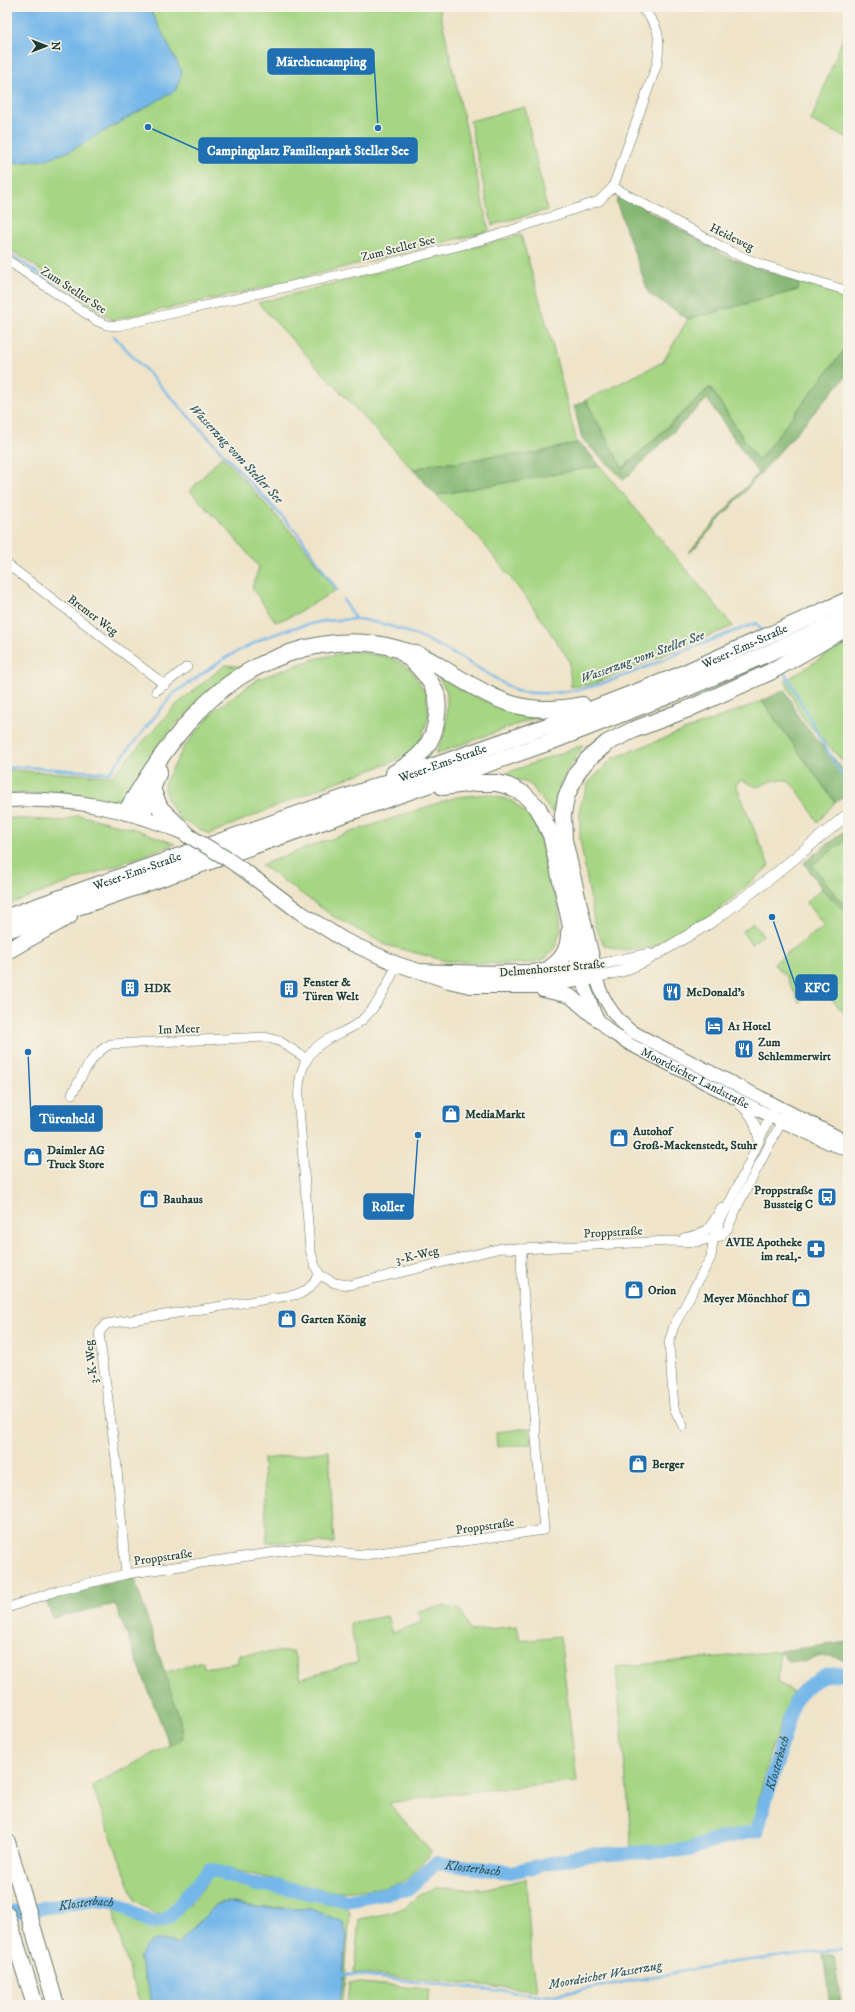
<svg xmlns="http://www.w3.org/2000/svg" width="855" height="2012" viewBox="0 0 855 2012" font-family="'IM FELL DW Pica',serif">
  <rect width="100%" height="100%" fill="#f7f3e8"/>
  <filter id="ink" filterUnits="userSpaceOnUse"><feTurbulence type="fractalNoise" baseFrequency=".025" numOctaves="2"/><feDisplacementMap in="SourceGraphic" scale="8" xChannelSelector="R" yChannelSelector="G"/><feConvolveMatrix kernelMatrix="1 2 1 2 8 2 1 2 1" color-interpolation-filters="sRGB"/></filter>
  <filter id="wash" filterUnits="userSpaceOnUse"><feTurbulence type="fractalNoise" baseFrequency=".012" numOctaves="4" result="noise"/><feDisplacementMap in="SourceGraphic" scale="16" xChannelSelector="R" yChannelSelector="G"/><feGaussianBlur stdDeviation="0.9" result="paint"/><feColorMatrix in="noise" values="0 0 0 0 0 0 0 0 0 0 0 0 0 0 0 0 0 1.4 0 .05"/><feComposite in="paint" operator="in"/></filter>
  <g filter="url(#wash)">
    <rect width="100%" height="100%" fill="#efe4c9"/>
    <g fill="#a6d684" stroke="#628a5c">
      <polygon points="7,7 439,7 489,231 245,292 113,320 7,247"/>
      <polygon points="848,25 848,138 811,121"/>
      <polygon points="525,107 547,210 492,225 470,121"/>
      <polygon points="521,235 553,347 577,443 532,454 492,456 456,463 436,463 413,470 258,303"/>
      <polygon points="799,282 842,296 848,345 758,461 710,387 622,469 586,400 663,362 688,319 797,290"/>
      <polygon points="222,456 302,544 336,590 296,614 276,622 252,588 259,567 228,530 190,491"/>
      <polygon points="600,466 733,626 593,684 571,687 569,660 531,604 479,538 436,495"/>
      <polygon points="848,641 848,767 802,717 785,681"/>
      <polygon points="355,651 392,658 411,670 426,693 429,715 422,737 412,752 388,764 333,783 209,834 180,819 167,800 164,784 184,747 215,710 258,679 314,659"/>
      <path d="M 225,665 L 245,667 C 216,688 187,710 164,738 C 149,756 139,776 127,796 L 110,802 L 77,795 L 7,793 L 7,770 L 112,776 L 177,704 Z"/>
      <polygon points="438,676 463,691 503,709 540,716 436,754 446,729 447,705 447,692"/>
      <path d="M 762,701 L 835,802 L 818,822 C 811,812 796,783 785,780 C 776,778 765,784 757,787 L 741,780 L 736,785 L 769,866 L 711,917 L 651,948 L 620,950 L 604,945 L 595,926 L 580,839 L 580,807 L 589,782 L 613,758 Z"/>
      <polygon points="583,745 561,782 553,814 530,784 501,775"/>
      <polygon points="488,794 512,801 535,822 559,909 561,929 555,947 545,959 531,963 500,964 446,961 386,945 333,916 261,865 322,842 456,797"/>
      <polygon points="78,815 135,829 175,844 7,905 7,818 64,821"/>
      <polygon points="848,839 848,915 846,917 848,918 848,1017 821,988 814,989 799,1002 786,976 773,964 824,926 806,902 822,889 842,909 844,905 812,865"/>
      <polygon points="753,923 763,935 751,944 742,932"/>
      <polygon points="530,1428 531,1444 497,1447 496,1432"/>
      <polygon points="329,1451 334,1543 267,1542 263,1459"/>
      <path d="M 443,1606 L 460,1610 L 470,1631 L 517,1626 L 520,1640 L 560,1636 L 577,1782 C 514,1786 451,1793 389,1803 L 431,1852 C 423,1862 415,1874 404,1881 C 396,1887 347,1892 337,1892 L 259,1876 L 209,1864 L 165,1914 L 155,1914 L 135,1900 L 92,1786 L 182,1738 L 180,1720 L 164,1673 L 203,1661 L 204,1668 L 237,1663 L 239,1654 L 293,1651 L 301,1678 L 358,1662 L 350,1623 L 387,1616 L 392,1633 L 422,1622 L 418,1611 Z"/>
      <polygon points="780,1651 778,1683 793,1691 770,1752 754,1819 747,1827 724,1831 685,1845 632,1847 616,1667"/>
      <path d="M 218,1875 L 240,1883 L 267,1889 L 309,1894 L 345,1904 L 350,1913 L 343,2005 L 340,2005 L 347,1936 L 284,1907 L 263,1908 L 227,1902 L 217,1904 L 177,1944 L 164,1940 L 139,1957 L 153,2005 L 140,2005 L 115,1922 L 115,1905 L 157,1926 C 183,1919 196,1897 212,1876 Z"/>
      <polygon points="526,1879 532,1965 536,1990 354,1973 359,1919 390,1913 406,1907 421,1894 434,1888 483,1889"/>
      <polygon points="349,1982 429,1989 427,2005 347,2005"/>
    </g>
    <g fill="#84b772" stroke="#527a53">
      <polygon points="621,195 728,257 799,282 798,290 688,319 649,294 616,201"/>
      <polygon points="842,297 848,298 848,336"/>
      <polygon points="848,345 848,374 692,551 688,553 758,473 707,399 624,480 582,439 574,406 586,400 623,469 710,387 758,461"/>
      <polygon points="577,443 584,447 600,466 436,495 413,470 436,463 456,463 492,456 532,454"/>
      <polygon points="785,690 800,720 848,775 848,795 835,802 762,701"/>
      <polygon points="848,828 848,839 812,865 844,905 842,909 822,889 804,863"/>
      <polygon points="134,1577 180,1720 182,1738 170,1746 115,1604 53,1618 46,1601 64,1594"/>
      <polygon points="848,1642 848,1661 831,1656 821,1656 804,1662 789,1661 780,1651"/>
      <polygon points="823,1953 834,1956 841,2005 830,2005"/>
    </g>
    <g fill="#74b7e9" stroke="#4a7a8e">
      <polygon points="7,7 149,7 182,72 176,90 70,151 44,160 17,163 7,157"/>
      <path d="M 227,1902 L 263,1908 L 311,1909 L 343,1922 L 347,1936 L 340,2005 L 153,2005 L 139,1957 C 150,1936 156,1938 177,1944 L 217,1904 Z"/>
    </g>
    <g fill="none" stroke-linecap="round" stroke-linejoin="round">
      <g stroke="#74b7e9" stroke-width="2.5">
        <polyline points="7,252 100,316"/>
        <polyline points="114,336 300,536 337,590"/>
        <path d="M 343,599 L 355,619 C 414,625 466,661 516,691 C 573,701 624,677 674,655 C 701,644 729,633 757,623 L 762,632"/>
        <polyline points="784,671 836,766 848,783"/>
        <polyline points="7,768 24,767 109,773 173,694 225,658 264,638 293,628 324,621 355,619"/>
        <polyline points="342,1974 549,1996 727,1963 848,1948"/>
      </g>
      <path stroke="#74b7e9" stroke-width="14" id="s1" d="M 7,1913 L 95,1900 L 115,1902 L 152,1923 L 167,1919 L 210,1869 L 256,1885 L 277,1886 L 347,1901 L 408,1889 L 436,1863 L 511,1872 L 586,1855 L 689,1850 L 717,1839 L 757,1831 L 794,1702 C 809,1682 822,1672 848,1674"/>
    </g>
  </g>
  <g filter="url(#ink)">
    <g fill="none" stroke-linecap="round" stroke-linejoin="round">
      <defs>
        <g id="minor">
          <polyline points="613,187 731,252 760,264 848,291"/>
          <path d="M 7,260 L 97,321 L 107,325 L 117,326 L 404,260 L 485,239 L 599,201 L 613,187 L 657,64 C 661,38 660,25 640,7"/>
          <polyline points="7,564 165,685"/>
          <polyline points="156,691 187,667"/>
          <path d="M 72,1094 C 82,1076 91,1053 111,1044 L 265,1037 L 279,1041 L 307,1059"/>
          <path d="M 740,1105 C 753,1115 756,1125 759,1141"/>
          <path d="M 684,1238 C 707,1233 710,1230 721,1208"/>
          <path d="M 320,1275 L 315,1266 L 310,1249 L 299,1108 C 297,1080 301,1054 328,1039 C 340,1033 351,1029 361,1021 C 378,1006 388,984 397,964"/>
          <polyline points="683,1426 674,1408 669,1342 674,1326 711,1257 714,1234 750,1161 775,1105"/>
          <polyline points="126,1574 116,1459 99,1333 106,1324 300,1294 309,1288 320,1275 335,1283 349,1285 501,1248 522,1249 669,1241 697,1242 721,1236 728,1228 738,1205 784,1117"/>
          <polyline points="7,1608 59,1590 126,1574 304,1548 364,1555 544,1530 521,1264 522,1249"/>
        </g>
        <g id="tertiary">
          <polyline points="593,966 648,954"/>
          <polyline points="596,977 622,971 645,961 713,921 773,876 848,814"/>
        </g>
        <g id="secondary">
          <path d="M 596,977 C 602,999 613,1016 631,1031 L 848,1142"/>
          <path id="s2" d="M 582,980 L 597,1019 L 612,1033 L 631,1045 L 770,1116 L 829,1143 L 848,1150"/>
        </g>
        <g id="primary">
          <path d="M 7,800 C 67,797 129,808 184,833"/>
          <path d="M 249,874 L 298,911 L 344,940 L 397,964 L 449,981 L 470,986 L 536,986 L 596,977 L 593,966 C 534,975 477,973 418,971"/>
          <polyline points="543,990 570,996 597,1019"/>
        </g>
        <g id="motorway">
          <path d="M 394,773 C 418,760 435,744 437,715 C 438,707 438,698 435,691 C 428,675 416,664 403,653"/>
          <polyline points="443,787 473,783 497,783 508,786 524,794 538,808 551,835 580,968"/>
          <polyline points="152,789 160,808 189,836"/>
          <path d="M 126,812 C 146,777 168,743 196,714 C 245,660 326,628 398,649 C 406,652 413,652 421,656 C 432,660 442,668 452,674 C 500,702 525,717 582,705"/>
          <polyline points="142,816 159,771"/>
          <path id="s3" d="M 7,917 L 567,719 L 673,678 L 848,600"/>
          <polyline points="7,930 93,902 547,743 690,687 762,656 848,617"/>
          <polyline points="7,951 69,916"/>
          <polyline points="593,966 564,840 563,815 566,797 578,771 588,759 607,743 633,730 688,709 770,672 848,627"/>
          <path d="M 546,971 C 561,961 569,952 569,933"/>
          <polyline points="7,1842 56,2005"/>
          <polyline points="7,1915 35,2005"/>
        </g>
      </defs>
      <use href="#minor" stroke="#687768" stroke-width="10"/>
      <use href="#tertiary" stroke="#687768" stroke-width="12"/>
      <use href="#secondary" stroke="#687768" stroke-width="14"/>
      <use href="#primary" stroke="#687768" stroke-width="16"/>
      <use href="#motorway" stroke="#687768" stroke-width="18"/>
      <use href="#minor" stroke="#fff" stroke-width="9"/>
      <use href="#tertiary" stroke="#fff" stroke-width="11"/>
      <use href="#secondary" stroke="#fff" stroke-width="12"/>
      <use href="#primary" stroke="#fff" stroke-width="14"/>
      <use href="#motorway" stroke="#fff" stroke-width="16"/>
      <defs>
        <polyline id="primary-bridge" points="189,836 226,858 249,874"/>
      </defs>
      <use href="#primary-bridge" stroke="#687768" stroke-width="16" stroke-linecap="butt"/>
      <use href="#primary-bridge" stroke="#fff" stroke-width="14"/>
    </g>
  </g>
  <defs>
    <symbol id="building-square" viewBox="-11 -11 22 22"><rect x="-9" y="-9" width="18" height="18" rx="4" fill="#1f6fb2" stroke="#f7f3e8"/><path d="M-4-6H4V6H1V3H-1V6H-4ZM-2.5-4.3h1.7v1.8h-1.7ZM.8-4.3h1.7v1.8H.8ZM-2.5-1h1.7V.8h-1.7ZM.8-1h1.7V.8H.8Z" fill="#fff"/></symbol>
    <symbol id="restaurant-square" viewBox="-11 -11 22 22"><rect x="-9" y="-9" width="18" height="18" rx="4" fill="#1f6fb2" stroke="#f7f3e8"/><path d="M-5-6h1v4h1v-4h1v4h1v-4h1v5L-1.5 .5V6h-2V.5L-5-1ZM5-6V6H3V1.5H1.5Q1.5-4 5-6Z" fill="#fff"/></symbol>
    <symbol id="hotel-square" viewBox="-11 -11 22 22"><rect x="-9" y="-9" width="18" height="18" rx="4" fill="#1f6fb2" stroke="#f7f3e8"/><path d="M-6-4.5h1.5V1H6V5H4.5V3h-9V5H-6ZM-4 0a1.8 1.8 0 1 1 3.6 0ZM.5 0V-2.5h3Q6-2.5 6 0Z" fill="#fff"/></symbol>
    <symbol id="shop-square" viewBox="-11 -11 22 22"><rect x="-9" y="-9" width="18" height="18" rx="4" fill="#1f6fb2" stroke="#f7f3e8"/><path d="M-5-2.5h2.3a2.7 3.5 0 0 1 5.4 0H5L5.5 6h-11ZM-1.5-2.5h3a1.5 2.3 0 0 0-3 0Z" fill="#fff"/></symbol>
    <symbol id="bus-square" viewBox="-11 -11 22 22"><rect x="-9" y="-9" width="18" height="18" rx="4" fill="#1f6fb2" stroke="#f7f3e8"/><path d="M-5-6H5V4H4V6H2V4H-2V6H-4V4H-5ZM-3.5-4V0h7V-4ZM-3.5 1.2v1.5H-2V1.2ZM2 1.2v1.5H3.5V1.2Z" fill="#fff"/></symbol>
    <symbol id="pharmacy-square" viewBox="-11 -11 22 22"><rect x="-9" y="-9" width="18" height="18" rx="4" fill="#1f6fb2" stroke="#f7f3e8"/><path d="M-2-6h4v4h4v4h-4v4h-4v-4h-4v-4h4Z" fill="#fff"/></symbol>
  </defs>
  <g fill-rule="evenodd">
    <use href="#building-square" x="119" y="977" width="22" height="22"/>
    <use href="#building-square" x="278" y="978" width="22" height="22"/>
    <use href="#restaurant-square" x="661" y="981" width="22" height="22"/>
    <use href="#hotel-square" x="703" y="1015" width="22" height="22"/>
    <use href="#restaurant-square" x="733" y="1038" width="22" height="22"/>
    <use href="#shop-square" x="440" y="1103" width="22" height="22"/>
    <use href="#shop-square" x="608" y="1127" width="22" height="22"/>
    <use href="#shop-square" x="22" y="1146" width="22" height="22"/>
    <use href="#bus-square" x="816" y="1186" width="22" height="22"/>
    <use href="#shop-square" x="138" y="1188" width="22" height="22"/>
    <use href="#pharmacy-square" x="805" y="1238" width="22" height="22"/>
    <use href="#shop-square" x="623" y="1279" width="22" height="22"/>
    <use href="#shop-square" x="790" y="1287" width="22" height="22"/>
    <use href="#shop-square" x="276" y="1308" width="22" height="22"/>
    <use href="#shop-square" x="627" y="1453" width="22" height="22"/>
  </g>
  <g text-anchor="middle" stroke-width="3.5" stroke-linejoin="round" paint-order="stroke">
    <g font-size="12" fill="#1f3d34" stroke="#f7f3e8">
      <text transform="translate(732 237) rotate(26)" y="4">Heideweg</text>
      <text transform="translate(398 248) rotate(-14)" y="4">Zum Steller See</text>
      <text transform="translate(74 290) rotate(33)" y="4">Zum Steller See</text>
      <text transform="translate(93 615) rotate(37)" y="4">Bremer Weg</text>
      <text dy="4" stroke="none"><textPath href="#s3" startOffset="786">Weser-Ems-Straße</textPath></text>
      <text dy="4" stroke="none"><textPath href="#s3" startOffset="462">Weser-Ems-Straße</textPath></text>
      <text dy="4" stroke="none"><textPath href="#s3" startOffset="138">Weser-Ems-Straße</textPath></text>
      <text transform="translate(552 968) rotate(-5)" y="4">Delmenhorster Straße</text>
      <text transform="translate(179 1029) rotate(-2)" y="4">Im Meer</text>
      <text dy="4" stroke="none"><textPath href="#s2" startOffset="157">Moordeicher Landstraße</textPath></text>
      <text transform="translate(613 1232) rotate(-3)" y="4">Proppstraße</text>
      <text transform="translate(417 1255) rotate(-13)" y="4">3-K-Weg</text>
      <text transform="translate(91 1362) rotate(-97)" y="4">3-K-Weg</text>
      <text transform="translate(485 1526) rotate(-8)" y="4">Proppstraße</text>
      <text transform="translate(163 1557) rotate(-8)" y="4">Proppstraße</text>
    </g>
    <g font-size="12" font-weight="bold" fill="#1f3d34" stroke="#f7f3e8" text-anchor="start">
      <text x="303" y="986">Fenster &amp;<tspan x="303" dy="14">Türen Welt</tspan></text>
      <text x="144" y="992">HDK</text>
      <text x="686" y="996">McDonald's</text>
      <text x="728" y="1030">A1 Hotel</text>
      <text x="758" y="1046">Zum<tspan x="758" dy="14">Schlemmerwirt</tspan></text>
      <text x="465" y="1118">MediaMarkt</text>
      <text x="633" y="1135">Autohof<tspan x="633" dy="14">Groß-Mackenstedt, Stuhr</tspan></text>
      <text x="47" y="1154">Daimler AG<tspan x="47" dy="14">Truck Store</tspan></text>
      <text x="813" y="1194" text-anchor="end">Proppstraße<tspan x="813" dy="14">Bussteig C</tspan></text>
      <text x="163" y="1203">Bauhaus</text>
      <text x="802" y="1246" text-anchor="end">AVIE Apotheke<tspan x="802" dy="14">im real,-</tspan></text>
      <text x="648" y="1294">Orion</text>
      <text x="787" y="1302" text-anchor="end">Meyer Mönchhof</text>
      <text x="301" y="1323">Garten König</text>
      <text x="652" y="1468">Berger</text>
    </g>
    <g font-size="13" font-style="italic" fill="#345c61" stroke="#f7f3e8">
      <text transform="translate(237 453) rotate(47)" y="5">Wasserzug vom Steller See</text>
      <text transform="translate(642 656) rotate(-20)" y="5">Wasserzug vom Steller See</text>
      <text dy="5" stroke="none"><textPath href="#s1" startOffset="872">Klosterbach</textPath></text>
      <text dy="5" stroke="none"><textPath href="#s1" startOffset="512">Klosterbach</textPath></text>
      <text dy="5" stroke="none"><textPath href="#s1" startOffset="80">Klosterbach</textPath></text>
      <text transform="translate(605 1974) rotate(-10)" y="5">Moordeicher Wasserzug</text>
    </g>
  </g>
  <path fill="none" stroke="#1f6fb2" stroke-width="1.5" d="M378 128L374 62M148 127L199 150M772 917L796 987M28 1052L31 1118M418 1135L413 1206"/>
  <g fill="#1f6fb2" stroke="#f7f3e8" stroke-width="1.5">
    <circle cx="378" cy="128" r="4"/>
    <circle cx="148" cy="127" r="4"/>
    <circle cx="772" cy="917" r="4"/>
    <circle cx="28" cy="1052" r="4"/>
    <circle cx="418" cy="1135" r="4"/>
  </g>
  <g fill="#1f6fb2" stroke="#1f6fb2" stroke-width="1.5">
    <rect x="268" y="49" width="106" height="25" rx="4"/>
    <rect x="199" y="138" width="218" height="25" rx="4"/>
    <rect x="796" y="975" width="41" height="25" rx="4"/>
    <rect x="31" y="1106" width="71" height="25" rx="4"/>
    <rect x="364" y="1194" width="49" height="25" rx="4"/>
  </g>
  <g font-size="13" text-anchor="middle" font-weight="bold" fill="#fff">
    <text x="321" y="66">Märchencamping</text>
    <text x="308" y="155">Campingplatz Familienpark Steller See</text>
    <text x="817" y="992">KFC</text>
    <text x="67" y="1123">Türenheld</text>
    <text x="388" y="1211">Roller</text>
  </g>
  <rect width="855" height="2012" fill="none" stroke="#f7f3e8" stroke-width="24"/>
  <g transform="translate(46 46) rotate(90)" stroke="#f7f3e8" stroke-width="3" paint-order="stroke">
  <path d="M0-3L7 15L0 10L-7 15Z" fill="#1f3d34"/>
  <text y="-6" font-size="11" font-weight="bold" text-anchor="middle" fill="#1f3d34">N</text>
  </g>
</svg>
